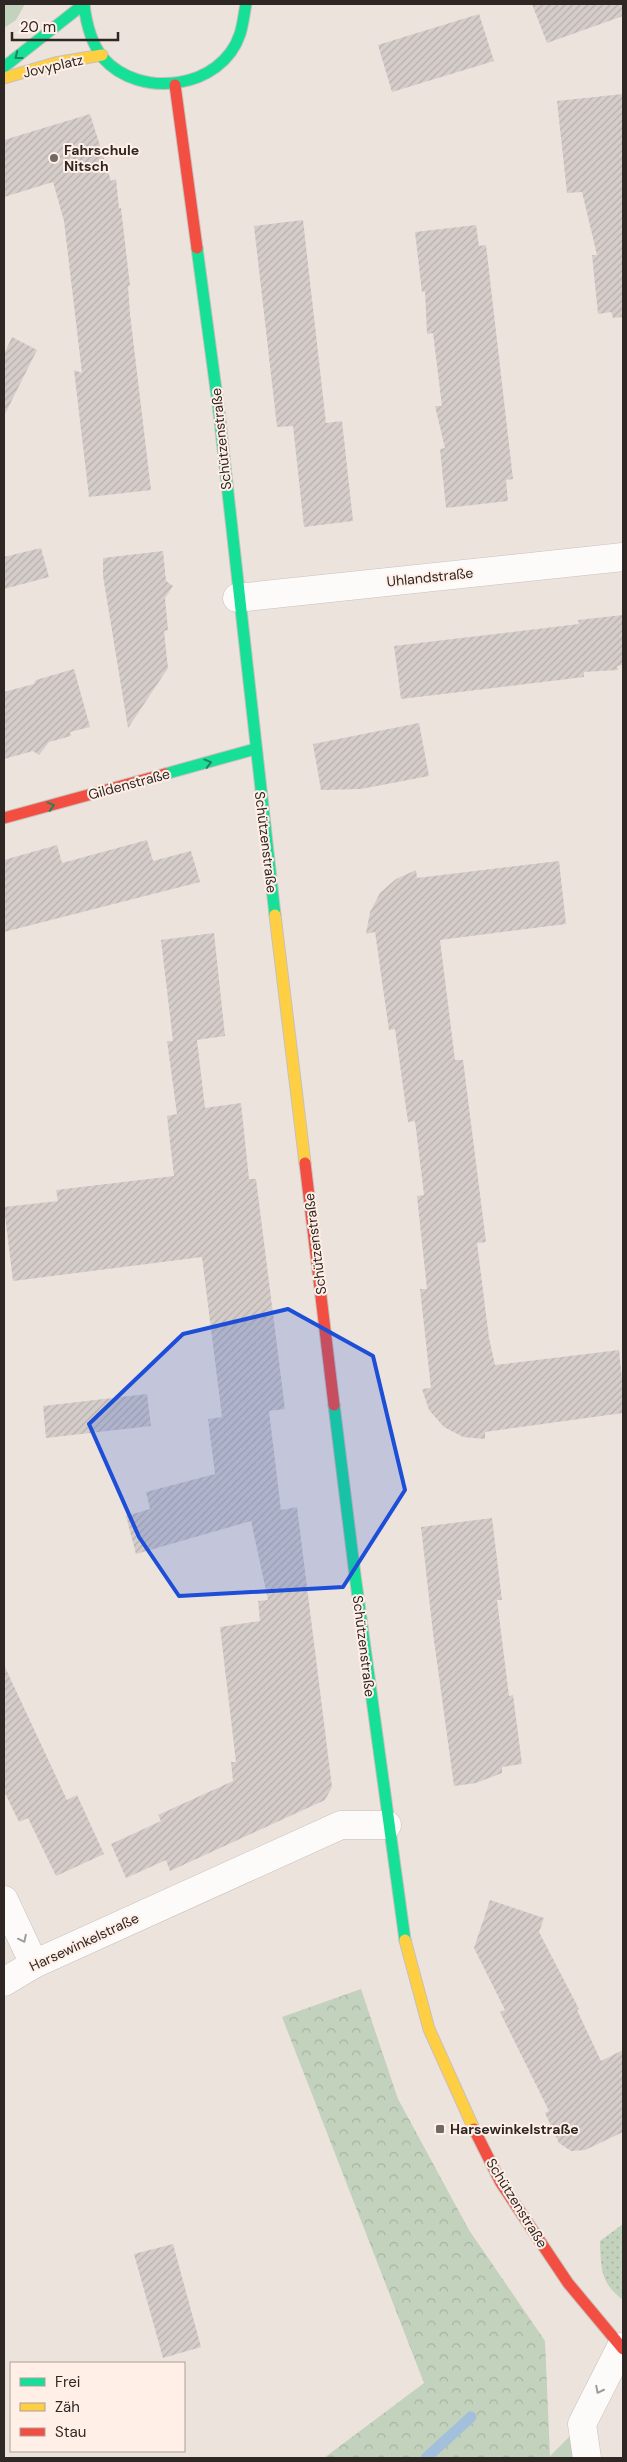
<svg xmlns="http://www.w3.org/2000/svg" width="627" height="2462" viewBox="0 0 627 2462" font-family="'DM Sans',sans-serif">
  <defs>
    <pattern id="grass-dots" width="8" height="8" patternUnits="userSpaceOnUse" patternTransform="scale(1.25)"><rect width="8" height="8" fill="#c2d2bc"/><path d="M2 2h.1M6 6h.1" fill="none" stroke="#a7b4a1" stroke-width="1.8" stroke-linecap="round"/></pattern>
    <pattern id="forest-crowns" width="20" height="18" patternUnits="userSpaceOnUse" patternTransform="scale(1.25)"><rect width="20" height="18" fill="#c2d2bc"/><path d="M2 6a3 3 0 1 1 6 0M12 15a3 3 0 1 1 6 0" fill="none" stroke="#a7b4a1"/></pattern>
    <pattern id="building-hatch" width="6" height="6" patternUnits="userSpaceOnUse" patternTransform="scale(1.25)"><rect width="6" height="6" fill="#d5cdc9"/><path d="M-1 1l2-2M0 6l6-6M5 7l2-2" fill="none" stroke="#b7b0ac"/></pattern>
  </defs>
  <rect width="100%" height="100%" fill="#ede3dd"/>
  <path fill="url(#grass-dots)" d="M 623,2224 L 623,2300 C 600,2283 601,2267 600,2241 Z"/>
  <polygon fill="url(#forest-crowns)" points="361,1989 398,2099 469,2230 545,2341 550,2456 547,2458 324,2458 424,2383 282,2017"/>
  <g fill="#c2d2bc">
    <polygon points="4,4 25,4 16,20 4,28"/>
    <polygon points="582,2424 587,2458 547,2458 550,2456"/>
  </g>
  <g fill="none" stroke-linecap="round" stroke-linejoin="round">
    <polyline stroke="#a2bfdc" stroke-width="11" points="426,2458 471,2417"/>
  </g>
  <g fill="url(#building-hatch)">
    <polygon points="532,4 623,4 623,16 547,43"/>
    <polygon points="479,14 494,61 392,92 378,45"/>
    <polygon points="623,94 623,317 613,318 611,312 598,314 592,255 597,255 582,192 567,193 557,101"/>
    <polygon points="90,114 111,181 116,179 119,208 121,208 130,286 128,286 130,314 151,490 89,497 74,370 82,373 64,221 53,182 4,197 4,140"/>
    <polygon points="303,220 326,423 342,421 353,521 304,527 293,426 277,427 254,226"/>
    <polygon points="476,225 479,246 486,245 513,479 506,480 508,501 446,508 440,449 445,448 435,406 442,406 433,333 427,334 425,291 422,292 415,232"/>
    <polygon points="12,337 37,350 4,416 4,354"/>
    <polygon points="41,548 49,577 4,589 4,557"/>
    <polygon points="163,551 166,581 173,586 165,598 168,630 164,631 168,668 128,728 103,576 103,558"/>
    <polygon points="623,615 623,665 617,666 618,670 584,672 584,677 401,699 394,646 579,624 578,620"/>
    <polygon points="74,669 90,727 70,732 71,736 49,742 39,755 33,751 4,759 4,692 34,684 36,680"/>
    <polygon points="419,723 429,776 361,789 321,790 313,744"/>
    <polygon points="147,840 153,861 191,851 200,882 4,932 4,860 57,845 62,863"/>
    <polygon points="559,861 566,924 440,940 455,1060 463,1060 486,1242 477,1243 489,1338 495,1365 619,1350 623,1389 623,1413 485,1432 485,1439 463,1437 444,1427 429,1410 422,1389 431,1388 420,1289 427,1289 417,1196 424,1195 415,1121 408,1122 395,1029 389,1030 375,932 366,934 370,912 380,893 396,879 416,870 417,878"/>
    <polygon points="214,933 225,1036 189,1041 197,1040 205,1108 241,1103 249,1179 256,1179 285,1409 269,1411 281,1510 297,1507 332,1787 325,1800 170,1871 166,1860 126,1878 111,1844 161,1821 158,1815 233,1781 231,1762 236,1762 220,1627 260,1621 258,1601 268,1600 251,1521 136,1554 126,1516 150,1509 146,1492 215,1474 208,1419 222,1417 202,1257 13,1281 4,1207 58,1201 56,1190 174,1176 167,1116 177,1114 167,1041 173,1041 161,940"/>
    <polygon points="147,1394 151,1426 46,1438 43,1406"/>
    <polygon points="492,1518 502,1600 497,1600 509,1696 513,1695 522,1764 502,1767 502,1773 476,1783 454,1786 433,1633 421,1527"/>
    <polygon points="4,1665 67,1800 77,1795 104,1854 56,1876 28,1818 19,1822 4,1791"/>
    <polygon points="490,1900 544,1918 539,1932 579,2009 577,2010 601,2061 623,2050 623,2132 585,2150 571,2151 559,2143 545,2113 549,2111 500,2012 505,2010 474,1948"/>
    <polygon points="173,2244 201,2347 163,2358 134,2254"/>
  </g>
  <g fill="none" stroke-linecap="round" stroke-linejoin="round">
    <defs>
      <g id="street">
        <polyline points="237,598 623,557"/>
        <polyline points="4,1900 34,1964"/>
        <polyline points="4,1982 34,1964 341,1825 387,1825"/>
        <polyline points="587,2458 582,2424 621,2347"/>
      </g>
      <g id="fast">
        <path d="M 84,4 C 86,22 91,43 103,58 C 140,100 222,89 240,34 C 243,25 244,14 246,4"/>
        <polyline points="4,67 84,4"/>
        <polyline points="197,248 219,412 275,915"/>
        <polyline points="165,774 255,749"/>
        <polyline points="334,1405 355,1575 405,1940"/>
      </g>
      <g id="slow">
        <polyline points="4,78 55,63 102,55"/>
        <polyline points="275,915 305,1163"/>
        <polyline points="405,1940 429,2029 474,2129"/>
      </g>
      <g id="jam">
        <polyline points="175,85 197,248"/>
        <polyline points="4,818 165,774"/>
        <polyline points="305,1163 334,1405"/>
        <polyline points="474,2129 501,2183 568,2283 623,2349"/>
      </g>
    </defs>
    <use href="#street" stroke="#c9c0bc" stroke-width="29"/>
    <use href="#fast" stroke="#c9c0bc" stroke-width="13"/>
    <use href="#slow" stroke="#c9c0bc" stroke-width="13"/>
    <use href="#jam" stroke="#c9c0bc" stroke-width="13"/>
    <use href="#street" stroke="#fcfbfa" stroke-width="28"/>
    <use href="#fast" stroke="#16e098" stroke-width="11"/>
    <use href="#slow" stroke="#ffcf43" stroke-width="11"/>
    <use href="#jam" stroke="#f24e42" stroke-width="11"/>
  </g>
  <defs><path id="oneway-chevron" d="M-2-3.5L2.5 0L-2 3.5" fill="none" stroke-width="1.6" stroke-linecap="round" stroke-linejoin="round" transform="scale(1.25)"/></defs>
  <g stroke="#22845e">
    <use href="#oneway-chevron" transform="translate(18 56) rotate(142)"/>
    <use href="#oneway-chevron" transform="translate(208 763) rotate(-16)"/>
    <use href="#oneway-chevron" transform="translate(51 806) rotate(-15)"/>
  </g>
  <g stroke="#9f9c99">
    <use href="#oneway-chevron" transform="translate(23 1939) rotate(64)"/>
    <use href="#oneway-chevron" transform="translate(599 2390) rotate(117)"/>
  </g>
  <path fill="#1d4ed8" fill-opacity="0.2" stroke="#1d4ed8" stroke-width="4" stroke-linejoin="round" d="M 288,1309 L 373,1356 L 405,1490 L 343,1587 L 179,1596 L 139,1537 L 89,1424 L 183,1334 Z"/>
  <g fill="#716964" stroke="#ffefe7" stroke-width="2">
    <circle cx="54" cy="158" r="5"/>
    <rect x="435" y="2124" width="10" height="10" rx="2.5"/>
  </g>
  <g text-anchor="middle" stroke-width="4" stroke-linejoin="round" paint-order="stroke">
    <g font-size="14" fill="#2e2723" stroke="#ffefe7">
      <text transform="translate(53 66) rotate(-13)" y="5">Jovyplatz</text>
      <text transform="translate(221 439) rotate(-96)" y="5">Schützenstraße</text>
      <text transform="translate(430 577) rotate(-6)" y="5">Uhlandstraße</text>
      <text transform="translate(129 784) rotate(-15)" y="5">Gildenstraße</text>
      <text transform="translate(266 842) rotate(83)" y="5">Schützenstraße</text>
      <text transform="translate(315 1244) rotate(-97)" y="5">Schützenstraße</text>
      <text transform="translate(364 1646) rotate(83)" y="5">Schützenstraße</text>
      <text transform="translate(84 1942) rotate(-25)" y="5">Harsewinkelstraße</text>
      <text transform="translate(517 2203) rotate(58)" y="5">Schützenstraße</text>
    </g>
    <g font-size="14" font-weight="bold" fill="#2e2723" stroke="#ffefe7" text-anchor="start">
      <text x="64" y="155">Fahrschule<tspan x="64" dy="16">Nitsch</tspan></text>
      <text x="450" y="2134">Harsewinkelstraße</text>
    </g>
  </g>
  <rect width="627" height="2462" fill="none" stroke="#2e2723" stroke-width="10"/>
  <rect x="10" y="2362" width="175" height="90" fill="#ffefe7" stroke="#ab9f99"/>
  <rect x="20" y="2378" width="25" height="8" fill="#16e098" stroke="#ab9f99"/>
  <text x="55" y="2387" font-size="15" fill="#2e2723">Frei</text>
  <rect x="20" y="2403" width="25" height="8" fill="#ffcf43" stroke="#ab9f99"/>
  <text x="55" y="2412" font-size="15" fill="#2e2723">Zäh</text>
  <rect x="20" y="2428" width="25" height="8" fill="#f24e42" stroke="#ab9f99"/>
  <text x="55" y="2437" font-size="15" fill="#2e2723">Stau</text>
  <path d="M12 32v8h106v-8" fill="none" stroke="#2e2723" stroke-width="2.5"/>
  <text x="20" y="32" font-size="15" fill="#2e2723" stroke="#ffefe7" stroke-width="4" paint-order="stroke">20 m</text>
</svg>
